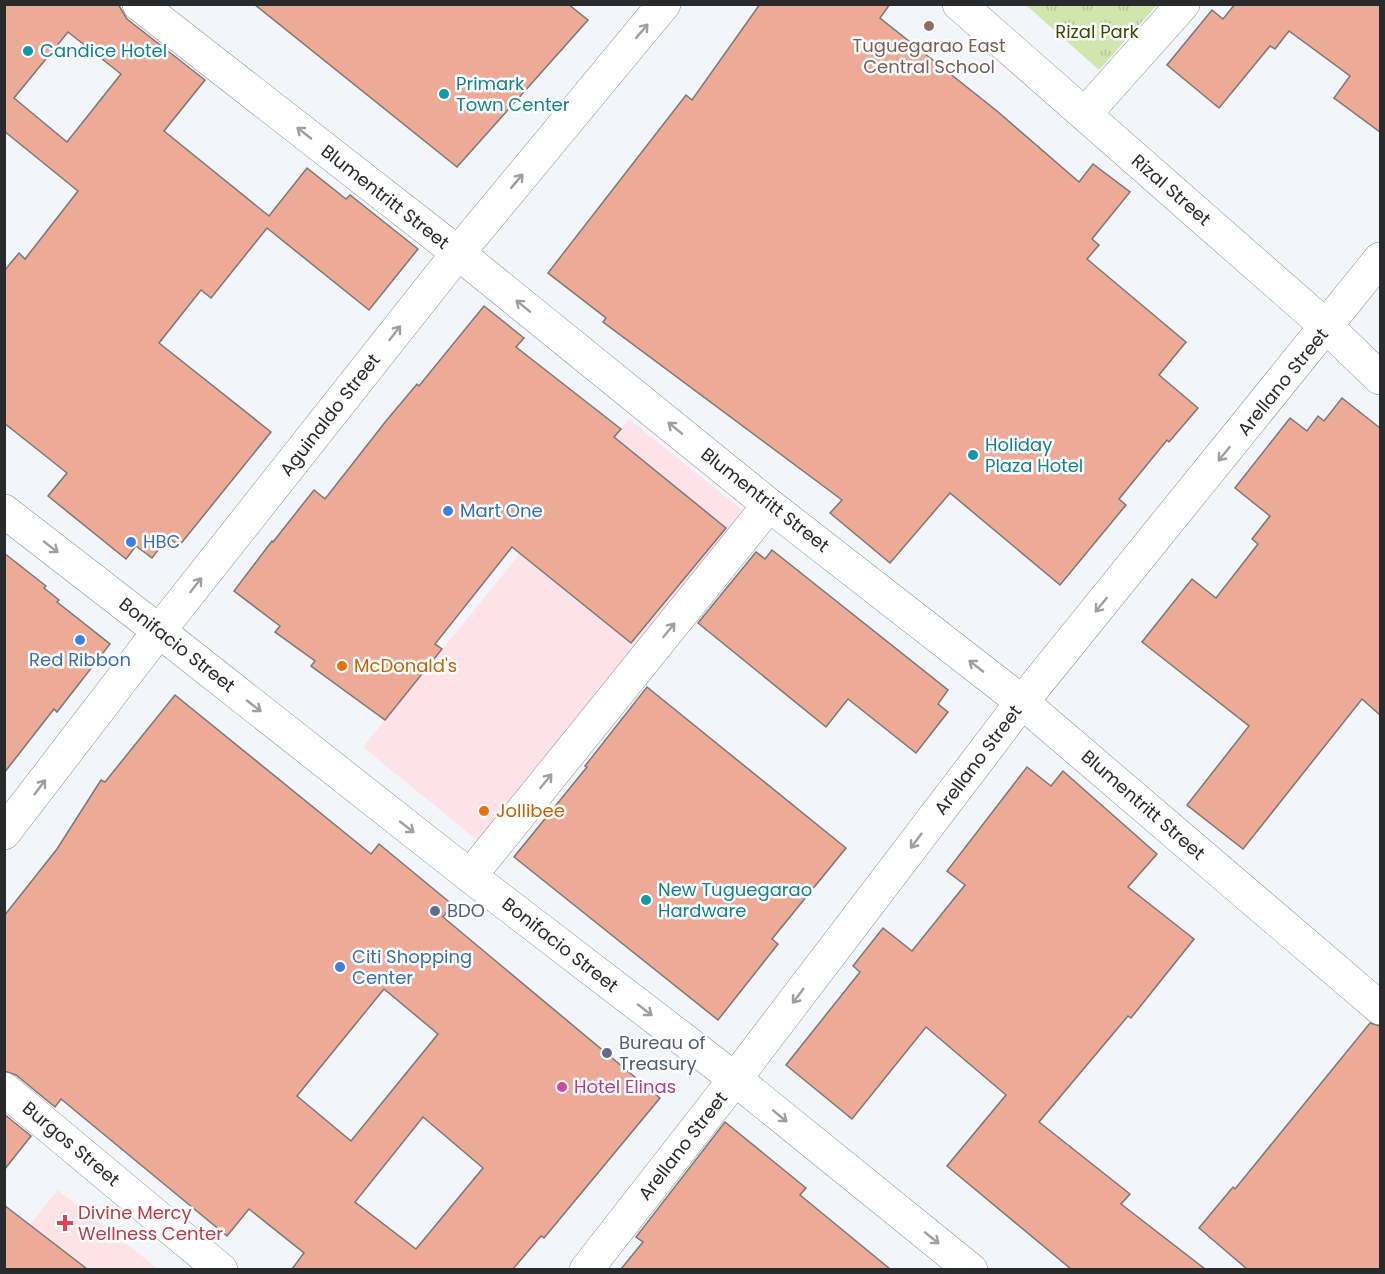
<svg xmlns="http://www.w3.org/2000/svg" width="1385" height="1274" viewBox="0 0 1385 1274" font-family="Poppins,sans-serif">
  <defs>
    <pattern id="park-tufts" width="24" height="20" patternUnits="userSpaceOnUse" patternTransform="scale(1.5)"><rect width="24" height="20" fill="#d2e5ae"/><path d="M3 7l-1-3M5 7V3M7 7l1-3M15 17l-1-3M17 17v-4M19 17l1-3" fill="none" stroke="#b4c596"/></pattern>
  </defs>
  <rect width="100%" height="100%" fill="#f2f5f9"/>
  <polygon fill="#fde3e9" points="629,419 750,516 483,845 363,747"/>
  <polygon fill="#fee3e5" points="58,1190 158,1269 5,1269 4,1256"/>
  <polygon fill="url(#park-tufts)" points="1026,5 1157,5 1099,70"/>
  <g fill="#ecaa97" stroke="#7c7776" stroke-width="1.5" fill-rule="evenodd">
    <path d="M 4,4 L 118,4 L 127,19 L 205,80 L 164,131 L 269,216 L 307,168 L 346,199 L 350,195 L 418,249 L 369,310 L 267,228 L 211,298 L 201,290 L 159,343 L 271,432 L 179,546 L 168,537 L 152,558 L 136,546 L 126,559 L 48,496 L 67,473 L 4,423 L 4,271 L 19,253 L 25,259 L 78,191 L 4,131 ZM 68,32 L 121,74 L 67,142 L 14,98 Z"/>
    <polygon points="254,4 568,4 588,20 457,167"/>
    <polygon points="760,4 890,4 880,18 997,111 1079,182 1093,164 1130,192 1092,239 1099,245 1087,259 1186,342 1159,375 1198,408 1169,442 1167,440 1119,499 1126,505 1060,585 950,493 890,563 830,513 842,500 603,322 606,318 548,273 686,95 692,100"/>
    <polygon points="1235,4 1380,4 1380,132 1334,98 1350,76 1289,31 1275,49 1270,46 1219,108 1167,65 1212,10 1223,19"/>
    <polygon points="484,306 524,338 516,347 621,429 614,437 726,528 631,643 512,547 435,644 442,649 385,720 311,666 315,661 275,632 280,626 234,591 272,541 273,542 314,490 325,499 386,421 417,384 419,386"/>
    <polygon points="1342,398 1380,428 1380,715 1362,699 1243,849 1187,805 1249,726 1142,642 1192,579 1216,598 1258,544 1252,539 1270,516 1235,488 1290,418 1307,431 1318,416 1324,421"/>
    <polygon points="772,550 948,690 938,704 948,712 916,753 848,699 826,727 698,623 756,552 765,559"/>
    <polygon points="4,553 46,586 44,588 59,600 57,602 110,644 57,712 54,709 4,773"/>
    <polygon points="647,687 846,848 772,939 778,944 718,1020 514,857 587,767 585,766"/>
    <path d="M 175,695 L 371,854 L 379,844 L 453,905 L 443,917 L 660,1098 L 544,1238 L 541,1236 L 513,1269 L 292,1269 L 304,1253 L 249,1209 L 227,1236 L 61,1099 L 55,1107 L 16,1075 L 4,1071 L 4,916 L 57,849 L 101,780 L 105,782 ZM 384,989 L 438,1034 L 351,1141 L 297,1096 ZM 423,1117 L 483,1168 L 416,1249 L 355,1202 Z"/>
    <polygon points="1027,767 1051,786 1063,771 1157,854 1128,887 1194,939 1131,1018 1128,1016 1039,1122 1130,1194 1121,1204 1205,1269 1071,1269 947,1166 1006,1095 926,1027 852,1119 786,1065 860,972 853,966 883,928 912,951 965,885 947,871"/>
    <polygon points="1370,1023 1380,1026 1380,1269 1247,1269 1199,1228 1233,1187 1235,1189"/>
    <polygon points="4,1114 31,1136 4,1170"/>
    <polygon points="725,1122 806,1188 800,1195 890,1269 621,1269 643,1242 636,1237"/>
    <polygon points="4,1205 87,1269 4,1269"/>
  </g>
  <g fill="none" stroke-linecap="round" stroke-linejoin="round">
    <defs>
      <g id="minor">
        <polyline points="139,4 458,253 769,505 1022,702 1380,1008"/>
        <polyline points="959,4 1327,327 1380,378"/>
        <polyline points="1085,114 1183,4"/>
        <polyline points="4,511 159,631 470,876 735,1079 971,1270"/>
        <polyline points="4,833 159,631 458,253 664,4"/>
        <polyline points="470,876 769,505"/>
        <polyline points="4,1089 221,1270"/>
        <polyline points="586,1270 735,1079 1022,702 1380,259"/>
      </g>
    </defs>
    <use href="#minor" stroke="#8c8f92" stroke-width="34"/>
    <use href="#minor" stroke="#fff" stroke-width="33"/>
  </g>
  <defs><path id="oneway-shaft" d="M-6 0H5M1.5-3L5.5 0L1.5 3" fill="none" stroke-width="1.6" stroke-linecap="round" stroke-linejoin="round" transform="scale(1.5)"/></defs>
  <g stroke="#9f9fa0">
    <use href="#oneway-shaft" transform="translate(642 31) rotate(-50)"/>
    <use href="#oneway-shaft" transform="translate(304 133) rotate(-142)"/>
    <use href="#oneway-shaft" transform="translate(517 181) rotate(-50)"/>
    <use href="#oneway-shaft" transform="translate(523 306) rotate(-141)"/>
    <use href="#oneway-shaft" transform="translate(395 333) rotate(-52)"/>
    <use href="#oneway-shaft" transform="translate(675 428) rotate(-141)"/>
    <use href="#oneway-shaft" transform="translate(1224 454) rotate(129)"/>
    <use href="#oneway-shaft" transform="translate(51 547) rotate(38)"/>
    <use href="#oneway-shaft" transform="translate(196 585) rotate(-52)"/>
    <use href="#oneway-shaft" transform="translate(1101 605) rotate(129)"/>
    <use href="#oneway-shaft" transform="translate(669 630) rotate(-51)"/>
    <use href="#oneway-shaft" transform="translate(976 666) rotate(-142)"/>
    <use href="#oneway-shaft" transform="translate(254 706) rotate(38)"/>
    <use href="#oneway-shaft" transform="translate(546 781) rotate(-51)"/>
    <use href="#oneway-shaft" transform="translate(40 787) rotate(-53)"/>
    <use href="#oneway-shaft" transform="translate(407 827) rotate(38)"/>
    <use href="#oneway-shaft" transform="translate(916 841) rotate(127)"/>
    <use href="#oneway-shaft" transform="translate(798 996) rotate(127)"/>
    <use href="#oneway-shaft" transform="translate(645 1010) rotate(38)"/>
    <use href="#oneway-shaft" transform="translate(780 1116) rotate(39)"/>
    <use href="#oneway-shaft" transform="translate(932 1238) rotate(39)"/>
  </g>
  <circle fill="#8d6e63" stroke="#fff" stroke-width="2" cx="929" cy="26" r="6"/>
  <g fill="#0f9aa8" stroke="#fff" stroke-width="2">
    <circle cx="28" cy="51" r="6"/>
    <circle cx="444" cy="94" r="6"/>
    <circle cx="973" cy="455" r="6"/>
    <circle cx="646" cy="900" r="6"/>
  </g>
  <g fill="#3f7fe0" stroke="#fff" stroke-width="2">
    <circle cx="448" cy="511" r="6"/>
    <circle cx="131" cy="542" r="6"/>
    <circle cx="80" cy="640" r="6"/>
    <circle cx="340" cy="967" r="6"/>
  </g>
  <g fill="#e8710a" stroke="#fff" stroke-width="2">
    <circle cx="342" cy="666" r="6"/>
    <circle cx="484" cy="811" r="6"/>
  </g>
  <g fill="#5c6f8a" stroke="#fff" stroke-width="2">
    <circle cx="435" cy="911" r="6"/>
    <circle cx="607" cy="1053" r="6"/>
  </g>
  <circle fill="#d1479c" stroke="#fff" stroke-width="2" cx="562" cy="1087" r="6"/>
  <path fill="#e0444e" stroke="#fff" stroke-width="2" d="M62 1214h6v6h6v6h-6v6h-6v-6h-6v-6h6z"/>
  <g text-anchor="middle" stroke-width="5" stroke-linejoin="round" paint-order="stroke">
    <g font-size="18" fill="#384903" stroke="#fff">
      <text x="1097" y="38">Rizal Park</text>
    </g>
    <g font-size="18" fill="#785e54" stroke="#fff">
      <text x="929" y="52">Tuguegarao East<tspan x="929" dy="21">Central School</tspan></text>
    </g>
    <g font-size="18" fill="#0d838f" stroke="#fff" text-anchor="start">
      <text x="40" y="57">Candice Hotel</text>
      <text x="456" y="90">Primark<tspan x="456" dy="21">Town Center</tspan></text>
      <text x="985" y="451">Holiday<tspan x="985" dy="21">Plaza Hotel</tspan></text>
      <text x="658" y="896">New Tuguegarao<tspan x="658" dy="21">Hardware</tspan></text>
    </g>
    <g font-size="18" fill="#292a2b" stroke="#fff">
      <text transform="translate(1171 190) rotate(41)" y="6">Rizal Street</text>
      <text transform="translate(385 197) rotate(38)" y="6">Blumentritt Street</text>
      <text transform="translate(1283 382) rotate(-51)" y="6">Arellano Street</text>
      <text transform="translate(330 415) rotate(-52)" y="6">Aguinaldo Street</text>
      <text transform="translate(765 500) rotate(38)" y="6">Blumentritt Street</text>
      <text transform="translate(177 645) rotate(38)" y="6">Bonifacio Street</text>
      <text transform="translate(978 760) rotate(-53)" y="6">Arellano Street</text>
      <text transform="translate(1143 805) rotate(41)" y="6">Blumentritt Street</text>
      <text transform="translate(560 945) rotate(38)" y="6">Bonifacio Street</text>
      <text transform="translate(71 1144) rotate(40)" y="6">Burgos Street</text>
      <text transform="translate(683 1146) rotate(-52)" y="6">Arellano Street</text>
    </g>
    <g font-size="18" fill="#366cbe" stroke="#fff" text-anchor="start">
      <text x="460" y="517">Mart One</text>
      <text x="143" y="548">HBC</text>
      <text x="80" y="666" text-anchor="middle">Red Ribbon</text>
      <text x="352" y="963">Citi Shopping<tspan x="352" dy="21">Center</tspan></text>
    </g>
    <g font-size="18" fill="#c56008" stroke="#fff" text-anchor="start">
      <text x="354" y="672">McDonald's</text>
      <text x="496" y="817">Jollibee</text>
    </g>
    <g font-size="18" fill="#4e5e75" stroke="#fff" text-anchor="start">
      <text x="447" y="917">BDO</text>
      <text x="619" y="1049">Bureau of<tspan x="619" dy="21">Treasury</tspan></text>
    </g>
    <g font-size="18" fill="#b23c85" stroke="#fff" text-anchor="start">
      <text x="574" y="1093">Hotel Elinas</text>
    </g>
    <g font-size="18" fill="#be3a42" stroke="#fff" text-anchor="start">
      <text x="78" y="1219">Divine Mercy<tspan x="78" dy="21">Wellness Center</tspan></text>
    </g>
  </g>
  <rect width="1385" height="1274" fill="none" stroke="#292a2b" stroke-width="12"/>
</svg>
